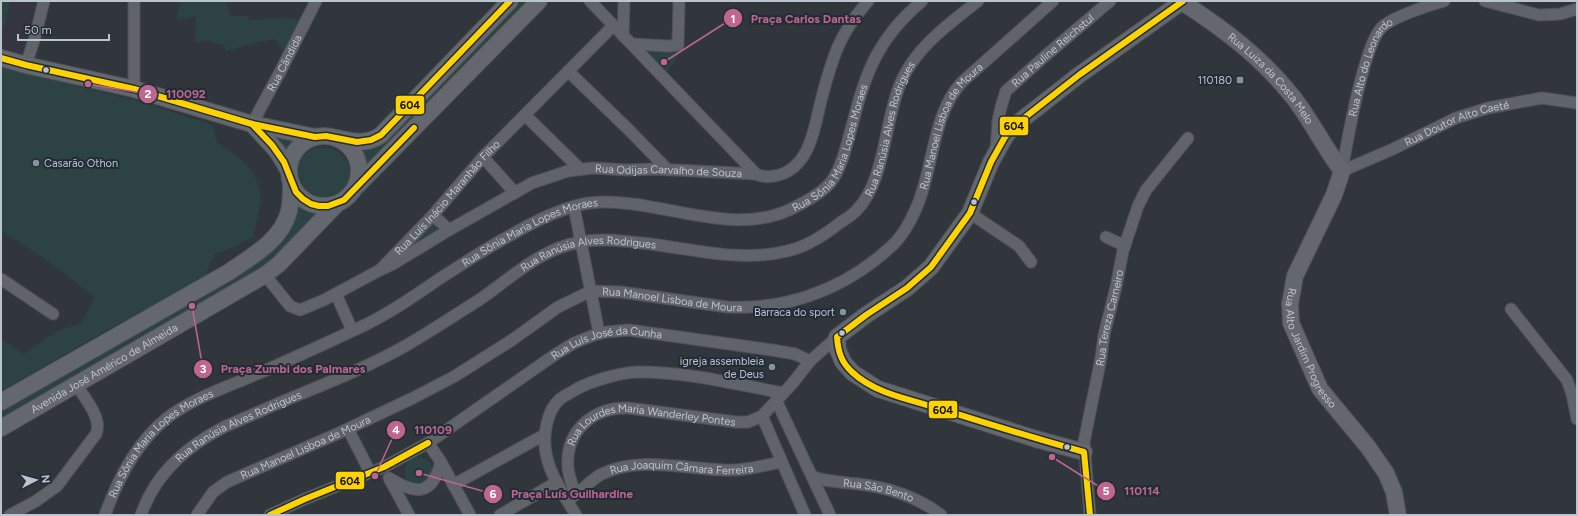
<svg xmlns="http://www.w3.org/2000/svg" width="1578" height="516" viewBox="0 0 1578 516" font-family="Figtree,sans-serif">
  <rect width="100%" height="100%" fill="#30363c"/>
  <polygon fill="#353542" points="11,1 39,1 25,54 20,56 1,52 1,36"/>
  <g fill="#2d4243">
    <polygon points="1,1 11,1 1,36"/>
    <polygon points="182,1 226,1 231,16 248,16 250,20 293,18 299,21 283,51 275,39 254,43 226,51 224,45 212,43 208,40 195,43 196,17 177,20 178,10"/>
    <polygon points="514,1 534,1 363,175 361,162 353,145 362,147"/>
    <polygon points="642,49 681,51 666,74"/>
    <path d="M 1,65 L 38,76 L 145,103 L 213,125 L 216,142 C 235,153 257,169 260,193 C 261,207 256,223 253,237 C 240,242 230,251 215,253 L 208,267 L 206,277 L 140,321 L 121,322 L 1,391 L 1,339 L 24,354 L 55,332 L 81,323 L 94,299 L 91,294 L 44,258 L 1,231 Z"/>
    <path d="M 262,129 L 307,137 C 298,143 294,149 288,158 Z"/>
    <circle cx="323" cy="174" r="27"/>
    <path d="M 297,198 C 305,207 317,209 328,209 L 273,265 L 1,426 L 1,408 L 238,272 Z"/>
    <polygon points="432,218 440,232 391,259"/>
    <path d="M 416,457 C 425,457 431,461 434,470 L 424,486 L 411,484 C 401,475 403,462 416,457 Z"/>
  </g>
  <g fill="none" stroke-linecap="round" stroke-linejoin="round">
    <defs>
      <g id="street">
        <polyline points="134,1 134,89"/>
        <polyline points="590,1 756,174"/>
        <polyline points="1485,1 1539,15 1560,14 1577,9"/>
        <polyline points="623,36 624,1"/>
        <polyline points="632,44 668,46 678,45 679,1"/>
        <polyline points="26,65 35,37 44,1"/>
        <polyline points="568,71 629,130 668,170"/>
        <polyline points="525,115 580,169"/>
        <path id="s1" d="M 252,124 L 279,74 L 316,1"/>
        <path id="s2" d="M 996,150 L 998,121 L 1001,107 L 1006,91 L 1044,57 L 1110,1"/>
        <polyline points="483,157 515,193"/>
        <path id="s3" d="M 1342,171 L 1393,149 L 1456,118 L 1488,108 L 1542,98 L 1577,103"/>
        <path id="s4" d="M 1342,171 C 1347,142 1364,45 1382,27 C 1393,17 1429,5 1444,1"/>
        <polyline points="574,207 599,333"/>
        <polyline points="970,213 1019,246 1031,262"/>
        <polyline points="433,215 449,230"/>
        <polyline points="1106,237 1125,246"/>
        <path id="s5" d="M 380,270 L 393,264 L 449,230 L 532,183 L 568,171 L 593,168 L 627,170 L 656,169 L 756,174 C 764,178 771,177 779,175 C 813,165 815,121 823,93 C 827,78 831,64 837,49 C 844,32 856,15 868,1"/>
        <path id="s6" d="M 265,275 L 290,306 L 300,310 L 324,300 L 380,270 L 433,215 L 483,157 L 613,26"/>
        <polyline points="1,279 53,314"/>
        <polyline points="336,294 352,330"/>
        <polyline points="1511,309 1567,380 1572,394 1577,419"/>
        <polyline points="776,400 830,515"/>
        <polyline points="762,416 805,515"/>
        <polyline points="348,429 370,472"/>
        <polyline points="428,443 441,462 470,515"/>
        <path id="s7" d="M 813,477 C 828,482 842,482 858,484 C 887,487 918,497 941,515"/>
        <path d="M 389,478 C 416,495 432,496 441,462"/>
        <polyline points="390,480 409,515"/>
        <polyline points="453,485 544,435"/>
        <path id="s8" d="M 575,495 C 573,487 569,477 568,468 C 565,431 593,407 628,408 L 736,422 L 748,422 L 762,416 L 792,384 L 810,361 L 837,337"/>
        <path id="s9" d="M 571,498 C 582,491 591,479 602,474 C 640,456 684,469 724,470 C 743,471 762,466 781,462"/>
        <path d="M 10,515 L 36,501 L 57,486 L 96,434 C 103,418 84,398 76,384"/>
        <path id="s10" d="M 105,515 C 118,478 136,443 167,418 C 193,398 227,387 257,374 C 294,358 331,341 367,324 C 393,311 416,295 439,279 C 463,264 486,248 511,235 C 535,221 562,207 589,203 C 657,195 733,242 797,206 C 809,200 823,192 831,182 C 842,168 848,140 853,122 C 866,70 880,36 922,1"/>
        <path id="s11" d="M 141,515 C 155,474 188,445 226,426 C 248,417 269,407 291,398 C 330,382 370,366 407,345 C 431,331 455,315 479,300 C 511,278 540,249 580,242 C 600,238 622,241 642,243 C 689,248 740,263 787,251 C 806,247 826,234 841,222 C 846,219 852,215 856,211 C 886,181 884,120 901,82 C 916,47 949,24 978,1"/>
        <path id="s12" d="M 197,515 L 213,492 L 227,482 L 339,433 L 413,398 L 455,376 L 512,340 L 558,307 L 591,291 L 621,292 L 727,307 C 783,310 836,292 879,257 C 886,251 894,245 899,238 C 909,226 919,204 923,189 C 934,154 936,110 962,82 L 1053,1"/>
        <path id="s13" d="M 270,515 L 305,499 L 384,467 L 428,443 L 556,354 L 574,343 L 594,335 L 606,332 L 629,330 L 772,350 L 795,354 L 810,361"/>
        <polyline points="500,515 557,482"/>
        <path d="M 576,515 C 558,486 538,458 547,423 C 549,414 553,405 560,399 C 564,396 570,393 575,390 C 590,381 622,372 639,372 C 687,372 736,384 783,393"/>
        <path id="s14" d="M 1090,515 L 1084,442 L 1101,358 L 1104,335 L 1116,287 L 1123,251 L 1138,206 L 1146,190 L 1188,138"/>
      </g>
      <g id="secondary">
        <path id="s15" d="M 1182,2 C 1224,29 1261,57 1293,97 C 1311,120 1324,147 1342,171 L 1334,195 L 1295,276 L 1290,304 L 1291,323 L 1320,389 L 1368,447 L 1386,473 L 1394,492 L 1398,515"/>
        <polyline points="1,58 26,65 134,89 252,124 315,137"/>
        <polyline points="252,124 277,151 289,171"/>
        <circle cx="324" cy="171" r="35"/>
        <path d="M 337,138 C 353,142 367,145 381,135 L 510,1"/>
        <polyline points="357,186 539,1"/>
        <path d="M 1,402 L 229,272 C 252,256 282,240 289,211 C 291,202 291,192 291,183"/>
        <path id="s16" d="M 1,428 L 265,275 L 279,264 L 336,205"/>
        <polyline points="1084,452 1036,439 878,389 853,373 843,362 838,350 837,337 866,315 907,288 931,267 970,213 991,162 1005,137 1014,126 1079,75 1183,1"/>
      </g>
    </defs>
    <use href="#street" stroke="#4e5257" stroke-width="13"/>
    <use href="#secondary" stroke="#4e5257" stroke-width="18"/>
    <use href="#street" stroke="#60646a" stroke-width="11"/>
    <use href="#secondary" stroke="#64686e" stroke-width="16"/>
    <defs>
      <g id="bus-1">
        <polyline points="1,58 26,65 134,89 252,124 315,137 326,136 357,142 371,140 381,135 510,1"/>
        <polyline points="252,124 272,145 284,162 296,192 303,199 311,204 319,206 328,206 344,200 414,128"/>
        <polyline points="270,515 305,499 384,467 428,443"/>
        <path d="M 1090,515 L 1084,452 C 1036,439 989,424 941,409 C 912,400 875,394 852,372 C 841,362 838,351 837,337 L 866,315 L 907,288 L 931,267 L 970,213 L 991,162 L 1005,137 L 1014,126 L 1079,75 L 1183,1"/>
      </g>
    </defs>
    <use href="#bus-1" stroke="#222c37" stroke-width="9"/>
    <use href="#bus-1" stroke="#ffd300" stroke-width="6"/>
  </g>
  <g fill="#bbc3cc" stroke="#222c37" stroke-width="1.5">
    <circle cx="46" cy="70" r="3.5"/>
    <circle cx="974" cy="202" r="3.5"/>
    <circle cx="842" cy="333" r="3.5"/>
    <circle cx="1067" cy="447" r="3.5"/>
  </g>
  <g fill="#8a929a" stroke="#222c37" stroke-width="1.5">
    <rect x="1236" y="76" width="8" height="8" rx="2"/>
    <circle cx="36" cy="163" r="4"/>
    <circle cx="843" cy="312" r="4"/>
    <circle cx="772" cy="367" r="4"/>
  </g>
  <g text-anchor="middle" stroke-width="4" stroke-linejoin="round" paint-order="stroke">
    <g font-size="11" fill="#bbc3cc" stroke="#222c37">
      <text dy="4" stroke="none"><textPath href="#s2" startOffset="122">Rua Pauline Reichstul</textPath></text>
      <text dy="4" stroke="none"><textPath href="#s1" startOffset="69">Rua Cândida</textPath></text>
      <text dy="4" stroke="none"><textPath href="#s4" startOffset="109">Rua Alto do Leonardo</textPath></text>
      <text dy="4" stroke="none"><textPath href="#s15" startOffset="118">Rua Luiza da Costa Melo</textPath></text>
      <text dy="4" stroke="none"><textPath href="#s3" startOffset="125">Rua Doutor Alto Caeté</textPath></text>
      <text dy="4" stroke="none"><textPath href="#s12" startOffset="911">Rua Manoel Lisboa de Moura</textPath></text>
      <text dy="4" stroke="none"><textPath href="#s11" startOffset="906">Rua Ranúsia Alves Rodrigues</textPath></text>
      <text dy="4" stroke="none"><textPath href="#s10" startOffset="874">Rua Sônia Maria Lopes Moraes</textPath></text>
      <text dy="4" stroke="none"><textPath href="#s5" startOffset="314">Rua Odijas Carvalho de Souza</textPath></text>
      <text dy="4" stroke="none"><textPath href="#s6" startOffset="239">Rua Luís Inácio Maranhão Filho</textPath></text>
      <text dy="4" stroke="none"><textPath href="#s10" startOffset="526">Rua Sônia Maria Lopes Moraes</textPath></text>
      <text dy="4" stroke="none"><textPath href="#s11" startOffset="533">Rua Ranúsia Alves Rodrigues</textPath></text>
      <text dy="4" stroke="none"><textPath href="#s12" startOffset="539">Rua Manoel Lisboa de Moura</textPath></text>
      <text dy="4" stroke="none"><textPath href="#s14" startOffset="200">Rua Tereza Carneiro</textPath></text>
      <text dy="4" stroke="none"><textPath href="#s13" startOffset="383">Rua Luís José da Cunha</textPath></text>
      <text dy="4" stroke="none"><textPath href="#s15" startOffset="428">Rua Alto Jardim Progresso</textPath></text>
      <text dy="4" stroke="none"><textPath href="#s16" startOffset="119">Avenida José Américo de Almeida</textPath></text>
      <text dy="4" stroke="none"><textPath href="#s11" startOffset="137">Rua Ranúsia Alves Rodrigues</textPath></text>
      <text dy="4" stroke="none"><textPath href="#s8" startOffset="142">Rua Lourdes Maria Wanderley Pontes</textPath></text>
      <text dy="4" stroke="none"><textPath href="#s10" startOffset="94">Rua Sônia Maria Lopes Moraes</textPath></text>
      <text dy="4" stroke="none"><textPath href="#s12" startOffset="131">Rua Manoel Lisboa de Moura</textPath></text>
      <text dy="4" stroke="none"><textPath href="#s9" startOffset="120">Rua Joaquim Câmara Ferreira</textPath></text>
      <text dy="4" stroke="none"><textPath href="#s7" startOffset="67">Rua São Bento</textPath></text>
    </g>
    <g font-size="11" fill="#bbc3cc" stroke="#222c37" text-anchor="end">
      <text x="1232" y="84">110180</text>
      <text x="44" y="167" text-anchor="start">Casarão Othon</text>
      <text x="835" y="316">Barraca do sport</text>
      <text x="764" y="365">igreja assembleia<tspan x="764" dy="13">de Deus</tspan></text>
    </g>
  </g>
  <path fill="none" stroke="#bf658e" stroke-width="1.5" d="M664 62L733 18M88 84L148 94M192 306L203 369M375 476L396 430M1052 457L1106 491M419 473L493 494"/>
  <g fill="#bf658e" stroke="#222c37" stroke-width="1.5">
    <circle cx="664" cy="62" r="4"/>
    <circle cx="88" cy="84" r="4"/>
    <circle cx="192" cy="306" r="4"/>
    <circle cx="375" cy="476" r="4"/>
    <circle cx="1052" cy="457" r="4"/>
    <circle cx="419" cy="473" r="4"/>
    <circle cx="733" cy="18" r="10"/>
    <circle cx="148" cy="94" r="10"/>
    <circle cx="203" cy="369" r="10"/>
    <circle cx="396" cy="430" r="10"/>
    <circle cx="1106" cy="491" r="10"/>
    <circle cx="493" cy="494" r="10"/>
  </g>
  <g font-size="12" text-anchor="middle" font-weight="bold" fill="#fff">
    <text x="733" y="23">1</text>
    <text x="148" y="98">2</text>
    <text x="203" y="373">3</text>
    <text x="396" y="434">4</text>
    <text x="1106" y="495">5</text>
    <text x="493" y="498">6</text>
  </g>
  <g font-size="12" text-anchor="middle" font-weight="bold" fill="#bf658e" stroke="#222c37" stroke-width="4" stroke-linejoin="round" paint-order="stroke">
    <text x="806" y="23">Praça Carlos Dantas</text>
    <text x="186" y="98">110092</text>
    <text x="293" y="373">Praça Zumbi dos Palmares</text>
    <text x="433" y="434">110109</text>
    <text x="1142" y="495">110114</text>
    <text x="572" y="498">Praça Luís Guilhardine</text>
  </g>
  <g stroke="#222c37" stroke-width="1.5">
    <rect x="395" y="95" width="30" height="20" rx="4" fill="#ffd300"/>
    <rect x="999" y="116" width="30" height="20" rx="4" fill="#ffd300"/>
    <rect x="928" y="400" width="30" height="19" rx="4" fill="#ffd300"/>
    <rect x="335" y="471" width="30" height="19" rx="4" fill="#ffd300"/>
  </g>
  <g font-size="11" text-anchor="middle" font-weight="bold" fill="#111">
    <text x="410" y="109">604</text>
    <text x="1014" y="130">604</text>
    <text x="943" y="414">604</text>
    <text x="350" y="485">604</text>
  </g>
  <rect width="1578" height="516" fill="none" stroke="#bbc3cc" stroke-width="4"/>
  <g transform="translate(36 480) rotate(84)" stroke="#222c37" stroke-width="3" paint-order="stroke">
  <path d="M0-3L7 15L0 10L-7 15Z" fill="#bbc3cc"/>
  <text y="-6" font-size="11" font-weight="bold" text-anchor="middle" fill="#bbc3cc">N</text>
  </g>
  <path d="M18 34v6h91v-6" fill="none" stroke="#bbc3cc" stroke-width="2"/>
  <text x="24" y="34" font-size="12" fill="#bbc3cc" stroke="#222c37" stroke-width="3" paint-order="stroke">50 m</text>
</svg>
